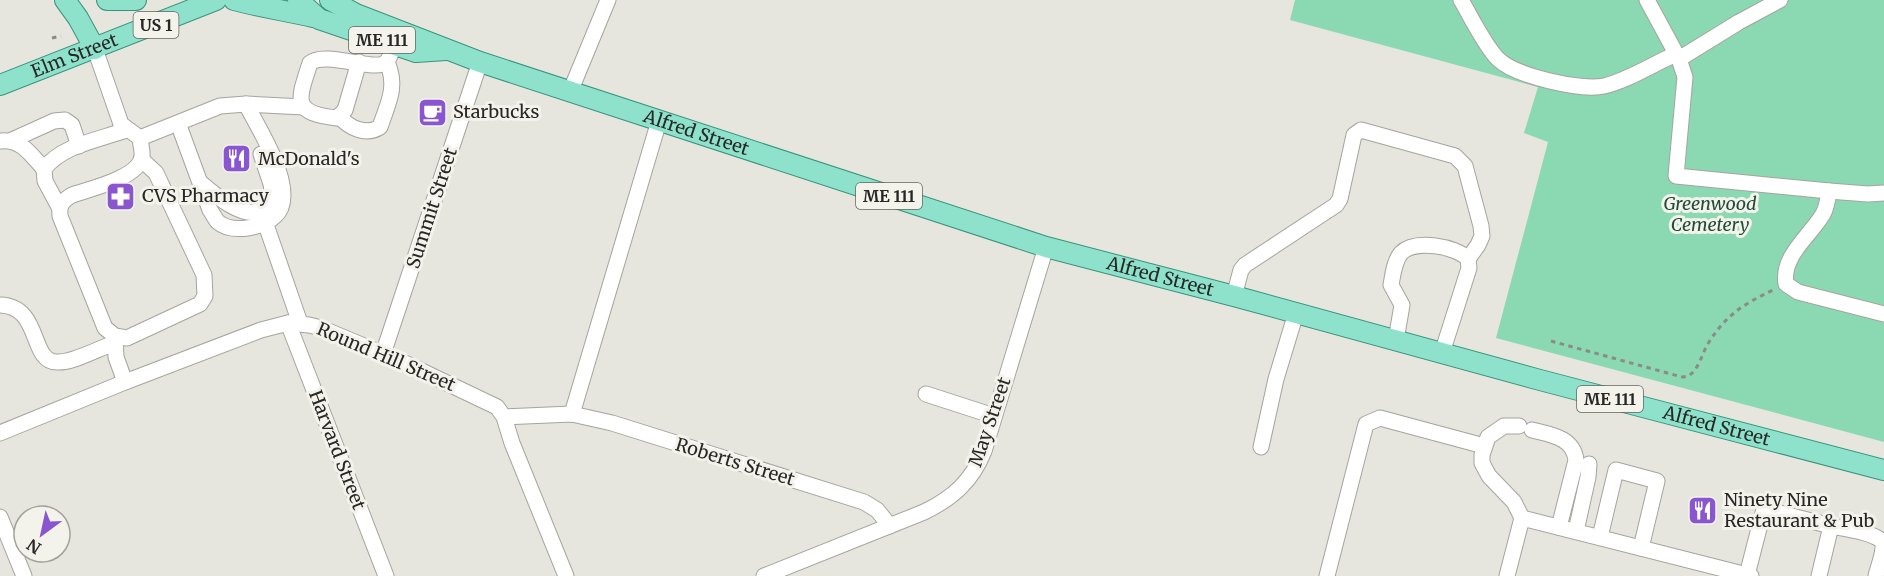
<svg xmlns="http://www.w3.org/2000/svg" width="1884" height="576" viewBox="0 0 1884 576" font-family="Merriweather,serif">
  <rect width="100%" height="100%" fill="#e6e5de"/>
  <polygon fill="#8ad9b2" points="1295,0 1884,0 1884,442 1496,338 1548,142 1524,133 1538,87 1290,20"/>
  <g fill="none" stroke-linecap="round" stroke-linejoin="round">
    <defs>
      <g id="minor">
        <path d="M 1461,0 C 1471,17 1485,46 1498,59 C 1515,76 1581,91 1604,86 C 1629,80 1653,64 1676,54"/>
        <polyline points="1647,0 1679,59 1685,77 1676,176 1829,191 1868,194 1884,193"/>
        <polyline points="95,49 121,124 140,138 220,106 246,104 304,107"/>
        <polyline points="1679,59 1739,22 1780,0"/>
        <path d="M 359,62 L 345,110 L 337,118 C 291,113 298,100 310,63 C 326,50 375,73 386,62 C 390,59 392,50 394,44"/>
        <polyline points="570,92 608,0"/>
        <path d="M 339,116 C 349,128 366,136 380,127 C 388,103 398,87 387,62"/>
        <path d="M 178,123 L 210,210 C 213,214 215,219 218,222 C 232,234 263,228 275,216 C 281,211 283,202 283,195 C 283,167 259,129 246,104"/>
        <path d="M 140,138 C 140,143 143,151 142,157 C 138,178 90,189 72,195 C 62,201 59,205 60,216 L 105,328 L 115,336 L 127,338 L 200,304 L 205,296 L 204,275 L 156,173 L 141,159"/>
        <polyline points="12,140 54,121 65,120 72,125 79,146"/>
        <path d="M 0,141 C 21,138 31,155 44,169"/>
        <path d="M 201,183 C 214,194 242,219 260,211 C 266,209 269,203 273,198 L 271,184 L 261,154"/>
        <path d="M 1829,191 C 1828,199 1827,207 1823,214 C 1811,235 1781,256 1786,284 L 1798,292 L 1884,314"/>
        <path d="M 59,207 L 45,181 L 44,169 C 62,145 99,140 126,130"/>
        <polyline points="265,222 300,323"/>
        <polyline points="1234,296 1241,270 1245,265 1336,205 1340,199 1354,135 1361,130 1455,156 1465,166 1481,226 1482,236 1478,245 1468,259"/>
        <path d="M 0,305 C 42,306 29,362 57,362 C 73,363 99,348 115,343"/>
        <polyline points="288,323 386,576"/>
        <polyline points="115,336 116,357 125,382"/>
        <path d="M 1396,340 L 1402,305 L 1391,285 C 1393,274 1394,262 1401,253 C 1415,239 1456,246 1468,259 L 1469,268 L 1442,353"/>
        <polyline points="383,354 480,62"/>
        <polyline points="926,394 994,416"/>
        <polyline points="572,414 659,121"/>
        <polyline points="504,417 572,414 612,423 864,502 877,510 890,526"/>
        <polyline points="1519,426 1504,426 1488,437 1482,455 1482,463 1489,476 1514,502 1522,518"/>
        <path d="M 1532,430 C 1551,435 1573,437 1576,460 L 1559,527"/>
        <polyline points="0,433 125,382 261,330 288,323 309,325 321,328 407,364 497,407 504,417 512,443 566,576"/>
        <polyline points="1261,447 1276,379 1296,313"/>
        <polyline points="0,517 24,576"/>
        <path d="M 1831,526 C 1841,528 1881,533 1883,544 C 1884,553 1878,567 1876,576"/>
        <polyline points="1576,531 1588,477 1589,464"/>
        <polyline points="1600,537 1616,470 1657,481 1641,548"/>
        <polyline points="1747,575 1764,509 1831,526 1819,576"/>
        <path d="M 764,576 L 924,512 C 953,498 972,481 984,451 L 1046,247"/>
        <polyline points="1327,576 1366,424 1380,418 1484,446"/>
        <polyline points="1507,576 1522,518 1751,576"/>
      </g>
      <g id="major">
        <polyline points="65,0 78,18 95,49"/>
        <polyline points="107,0 136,0"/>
        <path d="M 234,0 C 260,7 287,11 313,17"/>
        <polyline points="298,0 319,19 416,52 446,50"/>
        <path id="s1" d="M 330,0 L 356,14 L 480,62 L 1046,247 L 1234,296 L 1540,380 L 1884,470"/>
        <path id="s2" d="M 0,85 L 216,0"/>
      </g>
    </defs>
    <use href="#minor" stroke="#a5a49e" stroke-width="17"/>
    <use href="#major" stroke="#39947b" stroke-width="22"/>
    <g stroke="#8c8b87" stroke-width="3" stroke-dasharray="4.5 4.5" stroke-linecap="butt">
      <polyline points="52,38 61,36"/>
      <path d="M 1551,341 L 1682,377 C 1698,377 1701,354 1709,342 C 1727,314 1744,304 1773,290"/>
    </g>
    <use href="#minor" stroke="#fff" stroke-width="15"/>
    <use href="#major" stroke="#8ee2cc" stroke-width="20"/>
  </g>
  <defs>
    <symbol id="cafe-square" viewBox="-11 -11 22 22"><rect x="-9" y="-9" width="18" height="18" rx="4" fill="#8956cf" stroke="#f3f2eb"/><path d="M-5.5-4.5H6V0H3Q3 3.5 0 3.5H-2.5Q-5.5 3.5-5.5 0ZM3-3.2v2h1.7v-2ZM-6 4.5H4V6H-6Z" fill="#fff"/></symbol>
    <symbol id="restaurant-square" viewBox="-11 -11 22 22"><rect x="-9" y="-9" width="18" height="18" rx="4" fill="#8956cf" stroke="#f3f2eb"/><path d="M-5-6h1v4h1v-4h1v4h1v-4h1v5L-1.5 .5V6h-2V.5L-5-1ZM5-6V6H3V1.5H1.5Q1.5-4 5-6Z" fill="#fff"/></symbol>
    <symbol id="pharmacy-square" viewBox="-11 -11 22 22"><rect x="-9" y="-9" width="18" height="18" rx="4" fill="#8956cf" stroke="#f3f2eb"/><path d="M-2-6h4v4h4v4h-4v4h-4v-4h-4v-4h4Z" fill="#fff"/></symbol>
  </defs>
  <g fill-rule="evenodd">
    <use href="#cafe-square" x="416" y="96" width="33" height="33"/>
    <use href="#restaurant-square" x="220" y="142" width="33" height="33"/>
    <use href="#pharmacy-square" x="104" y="180" width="33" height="33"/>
    <use href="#restaurant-square" x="1686" y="494" width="33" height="33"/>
  </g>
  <g text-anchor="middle" stroke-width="6" stroke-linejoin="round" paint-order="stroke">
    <g fill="#f3f2eb" stroke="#656460" stroke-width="1.5">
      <rect x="133.5" y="12" width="45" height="26" rx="4.5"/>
      <rect x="349" y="27" width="66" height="26" rx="4.5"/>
      <rect x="856" y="183" width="66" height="26" rx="4.5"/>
      <rect x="1577" y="386" width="66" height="26" rx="4.5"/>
    </g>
    <g font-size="16" font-weight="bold" fill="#282725">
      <text x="156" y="31">US 1</text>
      <text x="382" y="46">ME 111</text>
      <text x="889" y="202">ME 111</text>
      <text x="1610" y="405">ME 111</text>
    </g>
    <g font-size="18" fill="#282725" stroke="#f3f2eb">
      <text dy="6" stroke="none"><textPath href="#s2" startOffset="80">Elm Street</textPath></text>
      <text dy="6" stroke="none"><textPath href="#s1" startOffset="390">Alfred Street</textPath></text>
      <text transform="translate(432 208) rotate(-72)" y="6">Summit Street</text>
      <text dy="6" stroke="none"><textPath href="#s1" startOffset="876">Alfred Street</textPath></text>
      <text transform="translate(386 357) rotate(23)" y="6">Round Hill Street</text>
      <text transform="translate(990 422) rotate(-71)" y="6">May Street</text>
      <text dy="6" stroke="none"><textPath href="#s1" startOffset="1452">Alfred Street</textPath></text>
      <text transform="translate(337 450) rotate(69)" y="6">Harvard Street</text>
      <text transform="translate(735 462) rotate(17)" y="6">Roberts Street</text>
    </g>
    <g font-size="18" fill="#282725" stroke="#f3f2eb" text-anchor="start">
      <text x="453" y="118">Starbucks</text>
      <text x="258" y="165">McDonald's</text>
      <text x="142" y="202">CVS Pharmacy</text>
      <text x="1724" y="506">Ninety Nine<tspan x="1724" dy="21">Restaurant &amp; Pub</tspan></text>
    </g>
    <g font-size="18" font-style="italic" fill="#1e4c37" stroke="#f3f2eb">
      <text x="1710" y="210">Greenwood<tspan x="1710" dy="21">Cemetery</tspan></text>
    </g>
  </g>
  <g transform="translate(42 534) rotate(213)"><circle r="28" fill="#f3f2eb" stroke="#a2a19c" stroke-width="1.5"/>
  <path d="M0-4.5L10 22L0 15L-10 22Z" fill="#8956cf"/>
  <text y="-9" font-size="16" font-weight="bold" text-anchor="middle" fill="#282725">N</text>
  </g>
</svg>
